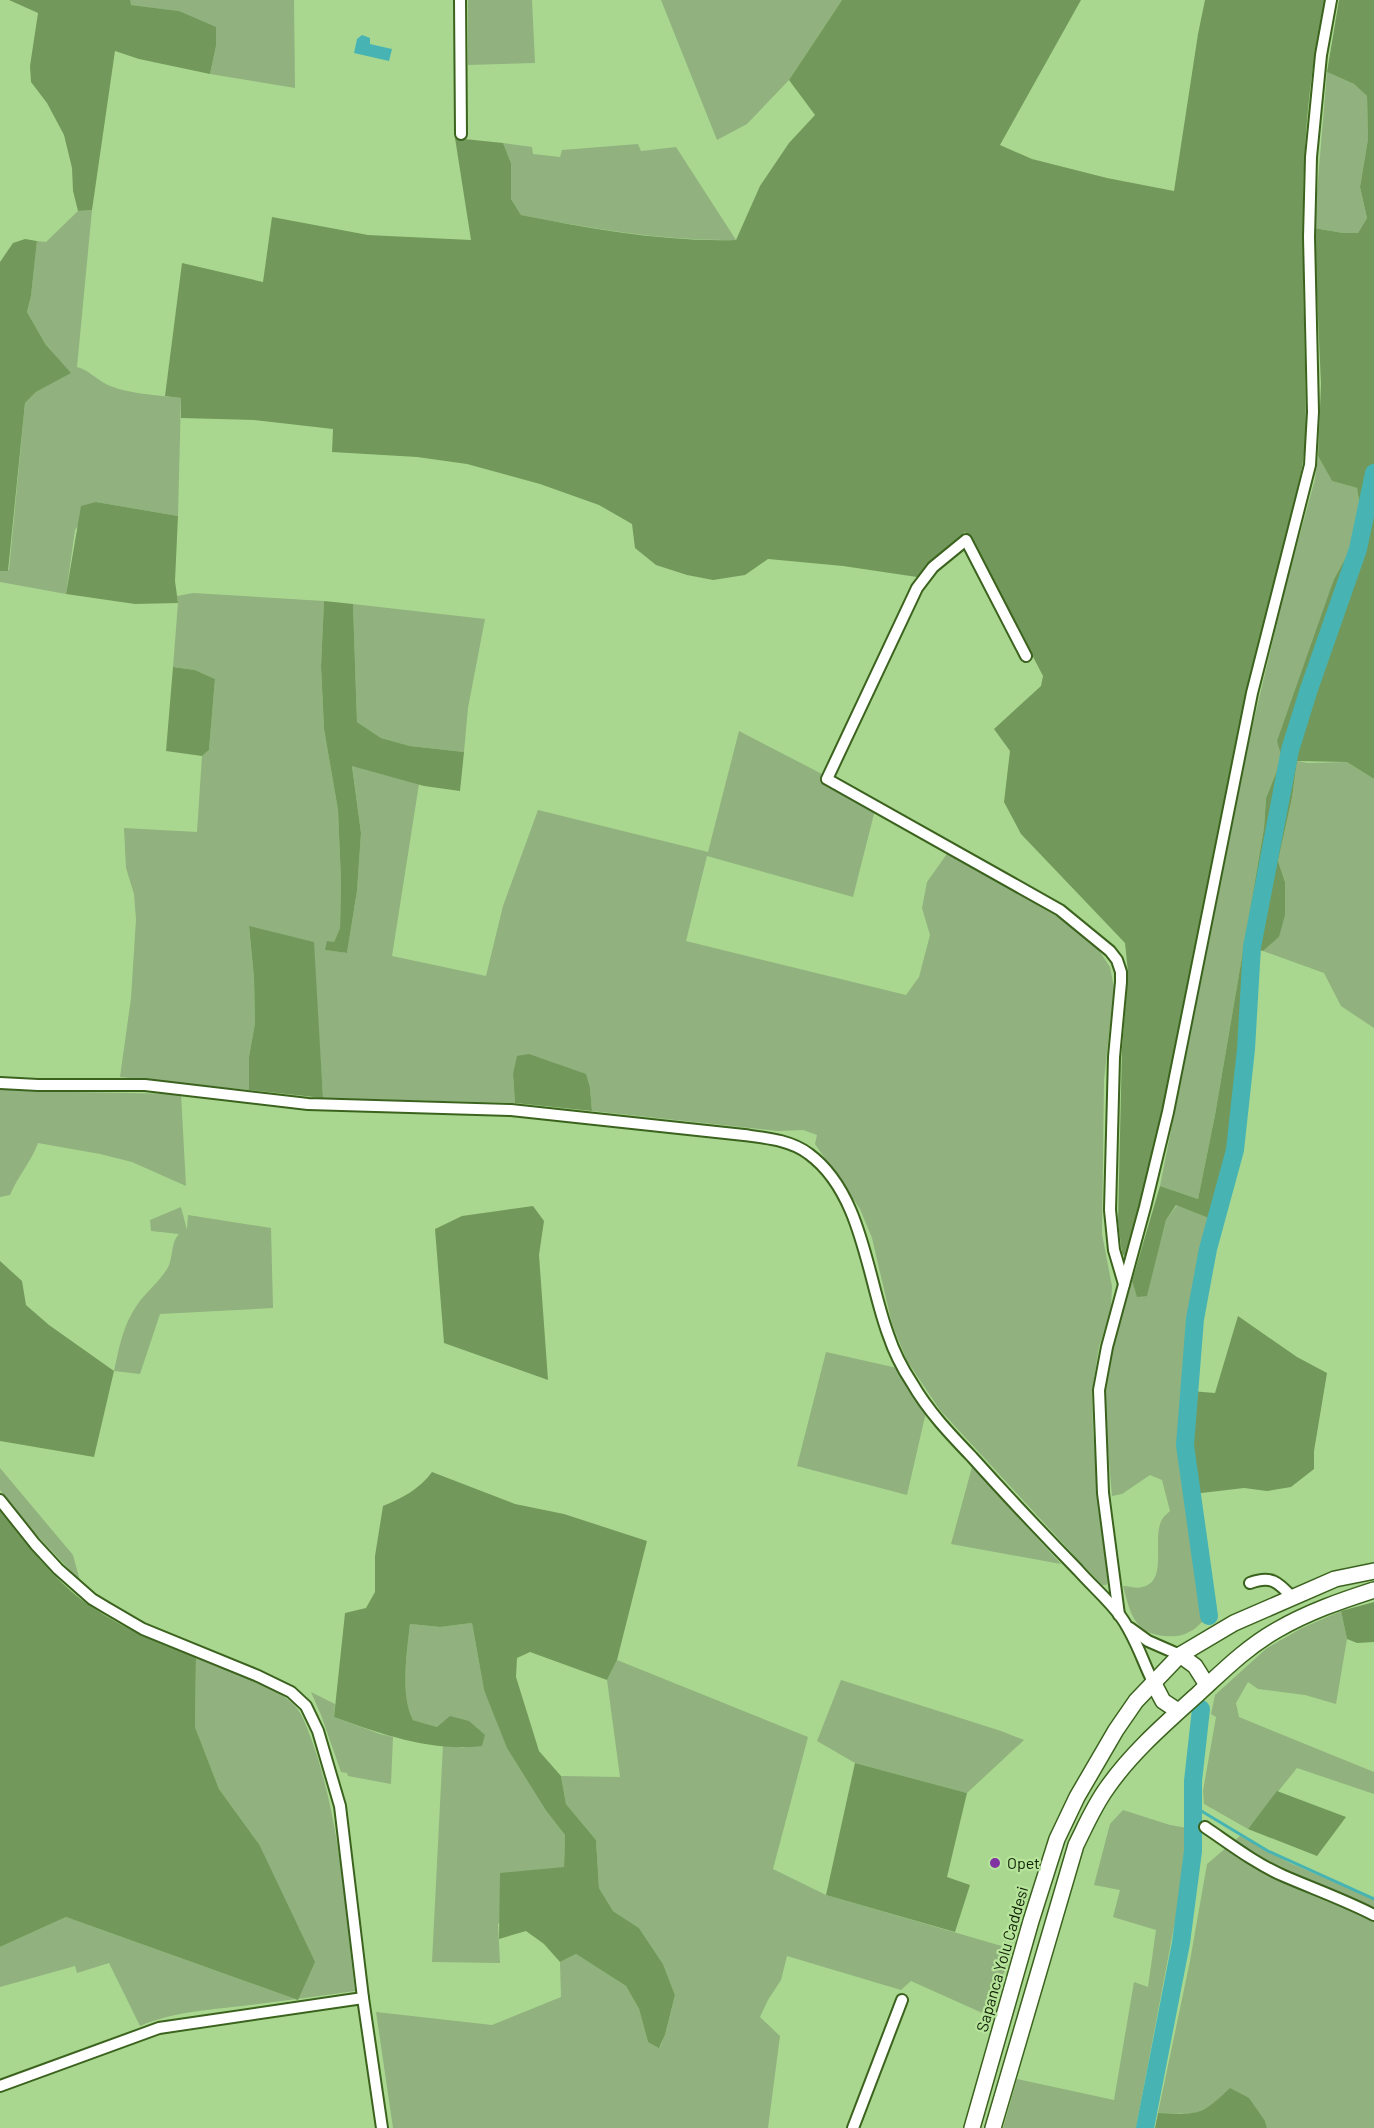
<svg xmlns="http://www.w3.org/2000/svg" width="1374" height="2128" viewBox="0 0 1374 2128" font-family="Barlow,sans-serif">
  <rect width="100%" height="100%" fill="#a9d78f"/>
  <g fill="#91b17f">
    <polygon points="130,0 294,0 295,88 210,74 216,46 179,11 130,5"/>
    <polygon points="468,0 532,0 535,63 468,65"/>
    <polygon points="661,0 842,0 789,80 747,124 717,140"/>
    <polygon points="1327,72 1354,84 1367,96 1368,139 1360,187 1367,218 1358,233 1343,233 1314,228"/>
    <path d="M 503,143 L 532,147 L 533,154 L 560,157 L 562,150 L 638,144 L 641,151 L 676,147 L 736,240 C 664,241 592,229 521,215 L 511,199 L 511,163 Z"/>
    <path d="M 92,210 L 77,367 C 88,370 95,378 106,384 C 125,394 159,395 181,398 L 178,516 L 96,502 L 75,530 L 66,594 L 0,582 L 0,571 L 9,570 L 25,403 L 36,392 L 70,373 L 46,345 L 27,312 L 31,296 L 37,241 L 46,242 L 78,211 Z"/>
    <polygon points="1318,456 1332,481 1357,488 1360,507 1356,539 1334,579 1282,758 1266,798 1264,828 1215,1115 1198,1199 1160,1186 1243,766 1286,585 1315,479"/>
    <polygon points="193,593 324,601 321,666 324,729 338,810 341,882 340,928 334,942 326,950 347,953 357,891 361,833 352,765 419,784 392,956 486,976 503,906 538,810 708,852 739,731 822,774 820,780 875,810 853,897 707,856 686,941 906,995 919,977 930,935 922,908 927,882 949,851 1069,924 1098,949 1110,967 1114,988 1104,1080 1102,1234 1112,1286 1111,1308 1099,1347 1092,1392 1093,1431 1108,1583 1106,1585 1102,1585 1080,1562 940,1410 907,1361 892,1324 872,1238 860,1209 815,1144 817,1135 803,1130 778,1131 592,1111 590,1088 513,1074 515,1103 323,1098 313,942 249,927 254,978 255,1023 249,1057 249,1090 120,1077 131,998 136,919 134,894 126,868 124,828 197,832 202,756 209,750 215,679 195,670 173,667 178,603 177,596"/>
    <polygon points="353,604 485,619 468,708 464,752 410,746 381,738 357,722"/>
    <polygon points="1297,761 1308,763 1347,762 1374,779 1374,1028 1341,1006 1324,973 1263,951 1279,937 1285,882 1278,861 1292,798"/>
    <path d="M 0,1088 L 20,1091 L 181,1094 L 186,1186 L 132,1162 L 100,1154 L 38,1143 C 31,1162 18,1176 10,1195 L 0,1197 Z"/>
    <path d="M 1177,1205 L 1216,1221 L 1208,1249 L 1195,1319 L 1185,1445 L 1209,1616 C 1203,1620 1197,1628 1191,1631 C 1182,1636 1175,1637 1164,1636 C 1133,1633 1130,1611 1123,1586 C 1129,1586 1137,1589 1142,1587 C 1170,1581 1150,1536 1163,1518 C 1165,1515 1168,1513 1170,1511 L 1162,1480 L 1150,1475 L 1122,1494 L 1112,1496 L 1103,1392 L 1114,1345 L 1132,1281 L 1137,1296 L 1147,1295 L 1166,1220 Z"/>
    <path d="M 181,1207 L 187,1230 L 188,1215 L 271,1228 L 273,1308 L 160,1314 L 140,1374 L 114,1371 C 119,1348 123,1325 137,1305 C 146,1292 159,1282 167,1269 C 174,1258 170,1243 179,1234 L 151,1231 L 150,1220 Z"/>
    <polygon points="826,1352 897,1368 909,1391 926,1412 907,1495 797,1466"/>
    <polygon points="972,1467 1061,1564 951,1544"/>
    <polygon points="0,1468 73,1555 80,1581 19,1516 0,1490"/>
    <polygon points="1341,1611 1347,1639 1336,1704 1305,1695 1258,1689 1248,1682 1236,1703 1239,1717 1374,1772 1374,1794 1297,1768 1248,1829 1204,1804 1203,1791 1216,1717 1211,1714 1215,1695 1267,1648 1302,1628"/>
    <path d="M 472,1623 L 484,1690 L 547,1812 L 565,1835 L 564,1867 L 498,1924 L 500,1963 L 432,1962 L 443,1745 L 465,1748 L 437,1727 L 413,1720 C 400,1694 407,1653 410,1624 L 440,1627 Z"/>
    <path d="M 196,1657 C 224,1669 269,1683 291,1702 C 302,1711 306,1726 311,1738 C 340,1818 345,1906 355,1991 C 320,1996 285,2001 249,2005 C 212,2010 175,2011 140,2026 L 109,1963 L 77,1973 L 75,1966 L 0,1987 L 0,1947 L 66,1917 L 298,2000 L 259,1844 L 219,1789 L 195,1727 Z"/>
    <polygon points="617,1660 808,1737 773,1869 826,1895 1012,1949 989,2016 911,1981 901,1990 787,1956 781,1980 768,2000 760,2017 780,2036 768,2128 393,2128 376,2012 492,2025 561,1997 560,1962 576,1954 626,1986 639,2009 648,2042 660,2047 665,2035 675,1995 663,1964 639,1928 613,1911 599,1888 596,1840 566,1804 561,1776 620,1777 607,1680"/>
    <polygon points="841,1680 1001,1731 1024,1740 967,1793 855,1763 817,1741"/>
    <polygon points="311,1692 335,1704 334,1717 380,1734 393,1737 391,1784 348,1776 347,1773 341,1772 321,1715"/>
    <polygon points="1123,1810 1170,1825 1187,1828 1180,1895 1136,2128 1003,2128 1017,2079 1114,2100 1134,1982 1148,1987 1156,1930 1113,1917 1120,1890 1094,1885 1110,1824"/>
    <polygon points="1240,1836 1290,1863 1374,1899 1374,2128 1267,2128 1265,2121 1211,2106 1193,2114 1158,2113 1190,1961 1207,1864"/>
  </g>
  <g fill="#72995b">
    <polygon points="9,0 130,0 131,5 179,11 216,27 216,46 210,74 139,59 115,51 92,210 78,211 73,191 72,168 64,135 47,103 31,82 30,66 38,13"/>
    <path d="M 842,0 L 1081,0 L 1000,145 L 1032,159 L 1107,178 L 1174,191 L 1198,34 L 1205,0 L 1326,0 C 1291,143 1306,293 1306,439 L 1302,468 L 1237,745 L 1173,1063 L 1149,1170 L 1130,1245 L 1125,1257 L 1122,1253 L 1118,1222 L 1122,1048 L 1128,972 L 1125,943 L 1021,834 L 1004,802 L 1010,751 L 994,729 L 1041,686 L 1043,676 L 978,551 L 965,532 L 917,577 L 843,566 L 768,559 L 745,575 L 713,580 L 687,575 L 656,565 L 635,548 L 632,524 L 599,505 L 540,484 L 467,464 L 417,457 L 332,452 L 333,429 L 254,420 L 181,418 L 181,398 L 165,396 L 182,263 L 263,282 L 272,217 L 368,235 L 471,240 L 455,138 L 503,143 L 511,163 L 511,199 L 521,215 C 592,229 664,242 736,240 L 760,186 L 789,143 L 815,115 L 789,80 Z"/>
    <polygon points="1339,0 1374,0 1374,779 1347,762 1297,761 1292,798 1278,861 1285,882 1285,915 1279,937 1263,951 1252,948 1235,1150 1216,1221 1176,1205 1166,1220 1147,1296 1137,1297 1132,1281 1160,1186 1198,1199 1215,1115 1264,828 1266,798 1282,758 1277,741 1334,579 1356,539 1360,507 1357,488 1332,481 1318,456 1321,384 1314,228 1343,233 1358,233 1367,218 1360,187 1368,139 1367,96 1354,84 1327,72"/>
    <polygon points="25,239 37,241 31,296 27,312 46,345 71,373 36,392 25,403 8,571 0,571 0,262 13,243"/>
    <polygon points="96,502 178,516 175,581 178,603 135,604 66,594 81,506"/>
    <polygon points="324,601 353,604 357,722 381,738 410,746 464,752 460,791 424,786 352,766 361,833 357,891 347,953 325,950 327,941 334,942 340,928 341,882 338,810 324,729 321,666"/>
    <polygon points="173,667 195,670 215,679 209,750 202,756 166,751"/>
    <polygon points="249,926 314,942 323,1098 249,1090 249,1057 255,1023 254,978"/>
    <polygon points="529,1054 586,1074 590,1088 592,1111 515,1103 513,1074 517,1056"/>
    <polygon points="533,1206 544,1221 539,1255 548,1380 444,1343 435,1229 462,1216"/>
    <polygon points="0,1261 22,1281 26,1305 49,1325 114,1371 94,1457 0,1441"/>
    <polygon points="1238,1316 1297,1357 1327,1373 1314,1451 1314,1469 1291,1487 1267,1491 1244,1488 1193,1494 1185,1445 1190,1391 1215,1393"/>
    <path d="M 432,1472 L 515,1504 L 564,1514 L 647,1541 L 617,1660 L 607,1680 L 530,1652 L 517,1658 L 516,1677 L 539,1751 L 561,1776 L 566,1804 L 596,1840 L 599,1888 L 613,1911 L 639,1928 L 663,1964 L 675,1995 L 665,2035 L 659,2048 L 648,2042 L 639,2009 L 626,1986 L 576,1954 L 560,1962 L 544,1944 L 526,1931 L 499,1939 L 500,1873 L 564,1867 L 565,1835 L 547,1812 L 507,1748 L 484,1690 L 472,1623 L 440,1627 L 410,1624 C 407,1652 400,1695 413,1720 L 437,1727 L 450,1716 L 469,1721 L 485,1735 L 482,1746 C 431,1752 381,1734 334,1717 L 345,1613 L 366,1608 L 375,1592 L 375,1556 L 383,1506 C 402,1498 420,1489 432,1472 Z"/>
    <path d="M 0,1511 C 27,1545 56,1583 92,1607 C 124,1629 160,1644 196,1657 L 195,1727 L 219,1789 L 259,1844 L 315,1962 L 298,2000 L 66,1917 L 0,1947 Z"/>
    <polygon points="1374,1602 1374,1642 1357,1643 1347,1639 1341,1611"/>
    <polygon points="855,1763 967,1793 947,1877 970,1885 955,1932 826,1895"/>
    <polygon points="1277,1791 1346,1817 1317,1856 1248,1829"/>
    <path d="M 1230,2088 L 1249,2098 L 1265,2121 L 1267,2128 L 1155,2128 L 1158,2113 C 1198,2115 1201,2116 1230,2088 Z"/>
  </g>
  <polygon fill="#47b4b3" points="362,35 370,38 370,44 392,49 389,61 354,53 357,39"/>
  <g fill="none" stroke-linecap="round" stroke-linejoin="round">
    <polyline stroke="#47b4b3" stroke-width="3" points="1193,1806 1268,1851 1374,1899"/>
    <g stroke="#47b4b3" stroke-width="18">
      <polyline points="1209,1616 1185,1445 1195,1319 1208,1249 1235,1150 1246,1049 1252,947 1290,750 1309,689 1358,549 1374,473"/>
      <polyline points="1145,2128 1181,1943 1193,1851 1193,1781 1201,1709"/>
    </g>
    <defs>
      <g id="minor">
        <polyline points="460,0 461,134"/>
        <polyline points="1026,656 966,540 933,567 917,588 827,779 1060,910 1110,951 1117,960 1121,972 1121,982 1114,1057 1110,1210 1114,1250 1124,1284"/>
        <path d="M 0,1083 L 38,1085 L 145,1085 L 308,1104 L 511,1110 L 744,1135 C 766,1138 791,1140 809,1154 C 862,1193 867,1277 888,1334 C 894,1352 902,1368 912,1383 C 928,1411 950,1434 972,1457 C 1007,1496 1042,1533 1078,1570 C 1092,1586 1109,1600 1121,1617 C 1136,1638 1142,1660 1153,1682"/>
        <polyline points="0,1500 35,1544 58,1569 92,1599 107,1608 143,1629 258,1676 291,1692 306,1706 318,1731 340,1806 363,1998 382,2128"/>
        <path d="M 1250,1583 C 1271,1575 1278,1582 1292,1597"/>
        <polyline points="1119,1615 1103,1493 1099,1390 1107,1347 1145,1207 1168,1112 1252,693 1310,465 1313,412 1309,237 1311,157 1321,55 1331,0"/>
        <polyline points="1130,1628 1148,1641 1180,1655"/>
        <path d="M 1205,1827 C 1230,1844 1256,1864 1284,1876 C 1314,1889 1345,1900 1374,1915"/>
        <polyline points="0,2086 159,2028 363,1998"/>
        <polyline points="853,2128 902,2000"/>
      </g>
      <g id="highway">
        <polyline points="1180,1655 1195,1666 1207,1685"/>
        <polyline points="1153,1682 1163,1701 1178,1711"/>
        <polyline points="972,2128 1031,1921 1057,1839 1077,1797 1116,1730 1136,1701 1180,1655 1234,1623 1335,1579 1374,1571"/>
        <path d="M 993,2128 L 1076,1845 C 1086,1825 1094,1806 1107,1788 C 1132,1752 1166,1723 1199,1693 C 1224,1670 1247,1647 1277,1630 C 1308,1612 1340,1601 1374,1590"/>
      </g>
    </defs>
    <use href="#minor" stroke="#3b631e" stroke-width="14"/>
    <use href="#highway" stroke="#3b631e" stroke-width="18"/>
    <use href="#minor" stroke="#fff" stroke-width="10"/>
    <use href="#highway" stroke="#fff" stroke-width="15"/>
  </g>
  <circle fill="#8233a3" stroke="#b6e49b" stroke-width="2" cx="995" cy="1863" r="6"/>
  <g text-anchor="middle" stroke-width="4.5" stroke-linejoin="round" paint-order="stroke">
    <g font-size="16" fill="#102005" stroke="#b6e49b" text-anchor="start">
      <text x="1007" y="1869">Opet</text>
    </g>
    <g font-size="16" fill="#102005" stroke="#b6e49b">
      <text transform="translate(1002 1959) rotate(-74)" y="6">Sapanca Yolu Caddesi</text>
    </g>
  </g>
</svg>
